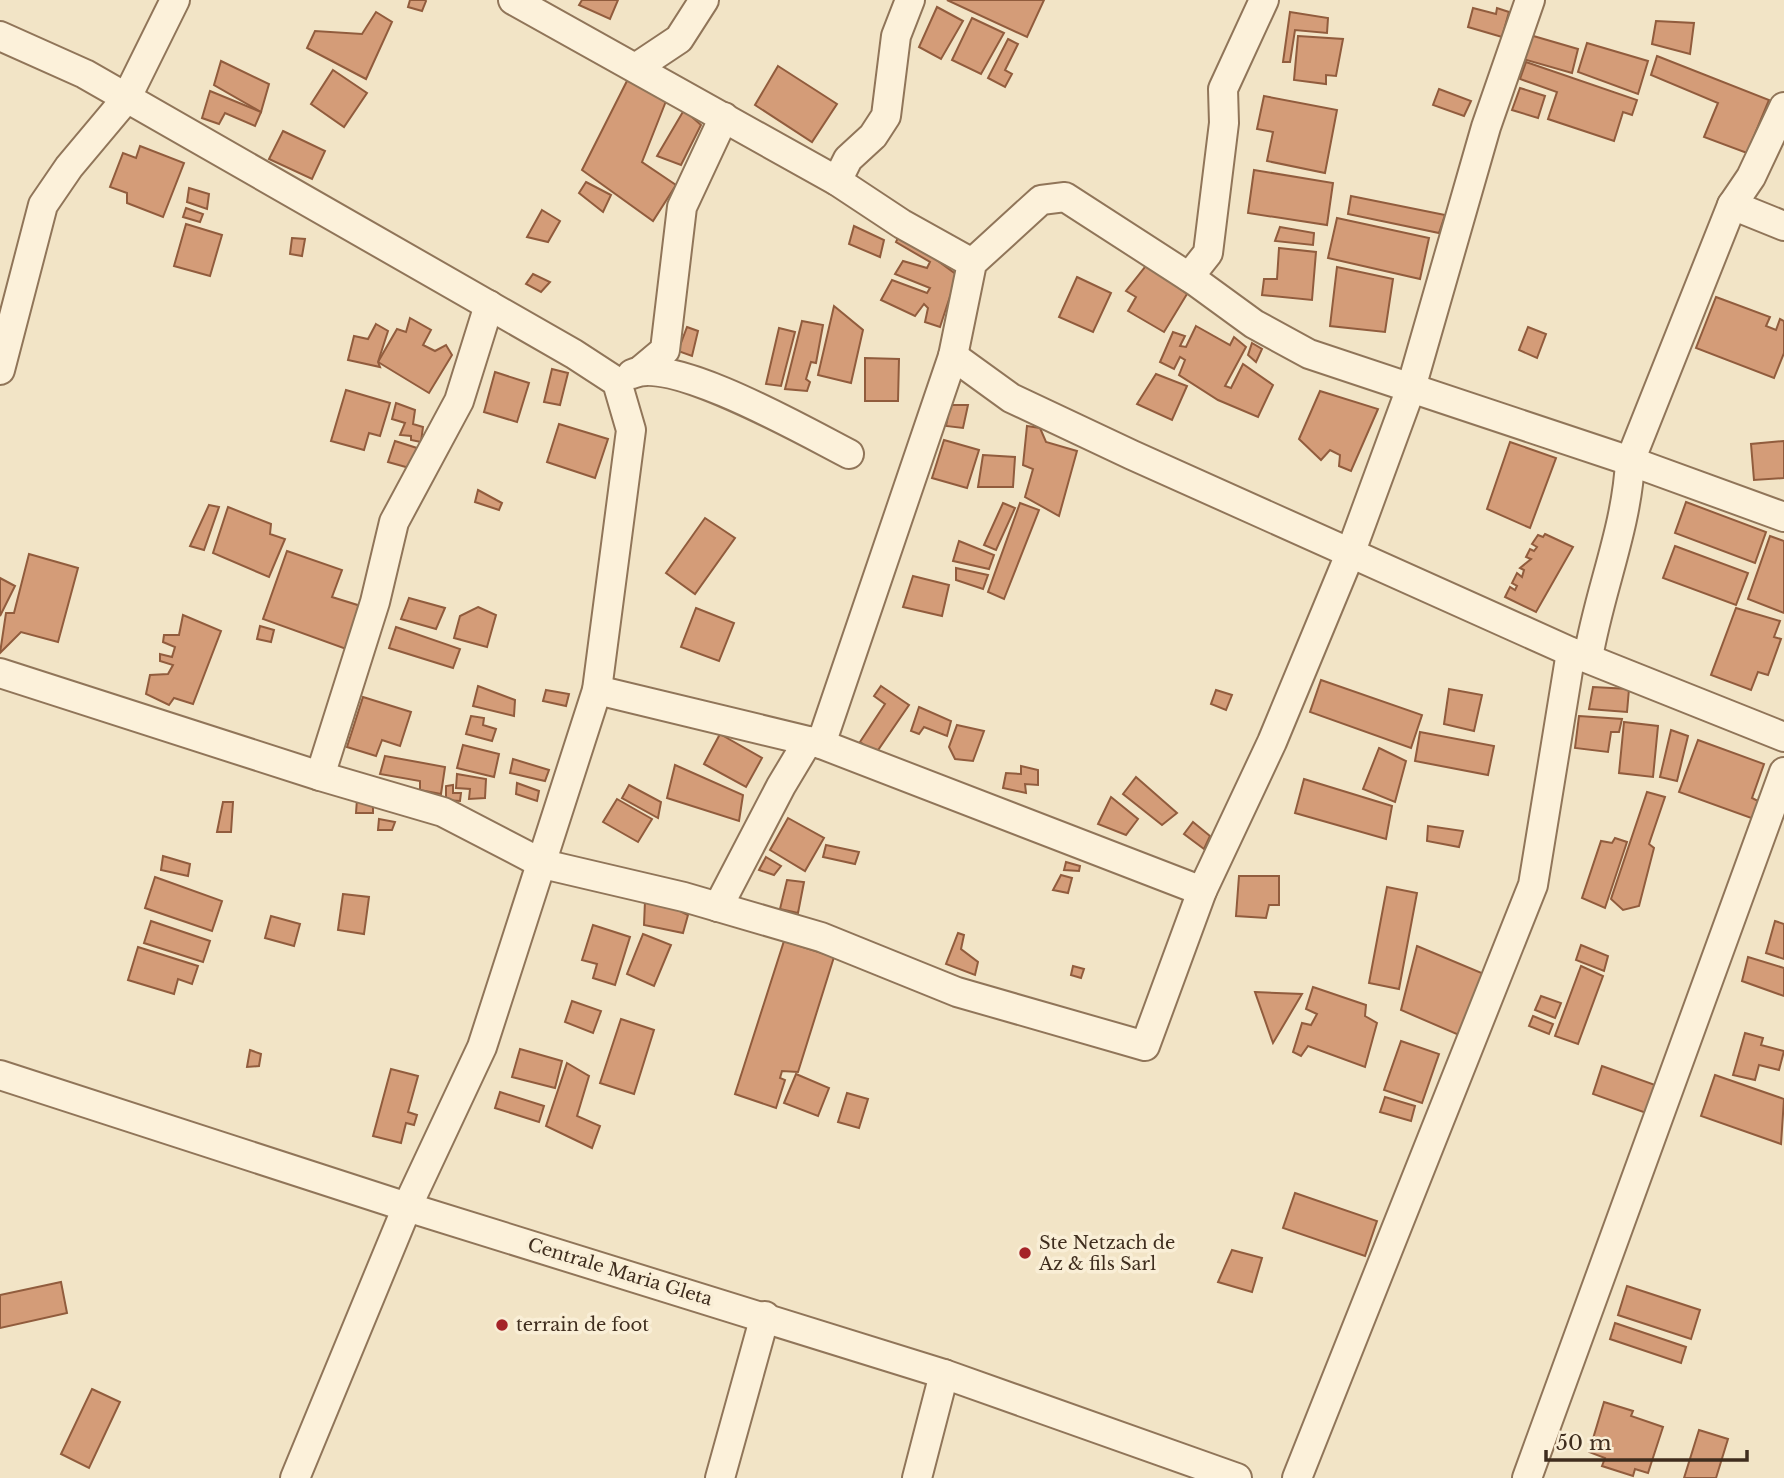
<svg xmlns="http://www.w3.org/2000/svg" width="1784" height="1478" viewBox="0 0 1784 1478" font-family="'Libre Baskerville',serif">
  <rect width="100%" height="100%" fill="#f2e4c6"/>
  <g fill="#d49c78" stroke="#915c3d" stroke-width="2">
    <polygon points="410,0 425,0 426,1 422,11 408,7"/>
    <polygon points="582,0 618,0 610,19 579,5"/>
    <polygon points="947,0 1044,0 1027,37"/>
    <polygon points="937,7 963,21 941,59 919,47"/>
    <polygon points="1473,8 1496,14 1497,8 1509,12 1502,37 1468,27"/>
    <polygon points="376,12 392,22 366,79 307,48 315,31 362,34"/>
    <polygon points="1290,12 1328,18 1327,33 1295,30 1290,62 1283,62"/>
    <polygon points="972,18 1004,33 981,74 952,60"/>
    <polygon points="1656,21 1694,23 1690,54 1652,44"/>
    <polygon points="1530,35 1578,49 1572,73 1523,59"/>
    <polygon points="1298,36 1343,39 1336,76 1326,75 1326,84 1294,80"/>
    <polygon points="1008,39 1018,44 1005,70 1012,74 1005,87 988,78"/>
    <polygon points="1587,43 1648,61 1638,94 1578,72"/>
    <polygon points="1657,56 1769,100 1747,153 1704,137 1718,103 1651,75"/>
    <polygon points="221,61 269,84 261,112 214,85"/>
    <polygon points="1526,62 1637,100 1632,115 1623,112 1614,141 1548,119 1557,92 1520,79"/>
    <polygon points="778,66 837,104 812,142 755,105"/>
    <polygon points="333,70 367,93 344,127 311,104"/>
    <polygon points="631,73 668,96 642,162 676,185 653,221 582,170"/>
    <polygon points="1520,88 1545,96 1538,118 1512,110"/>
    <polygon points="1439,89 1471,101 1464,116 1433,105"/>
    <polygon points="210,91 261,112 255,126 225,113 219,124 202,118"/>
    <polygon points="1264,96 1337,110 1325,173 1267,161 1273,132 1257,129"/>
    <polygon points="684,110 701,125 681,165 657,156"/>
    <polygon points="283,131 325,151 312,179 269,159"/>
    <polygon points="140,146 184,163 163,217 127,203 127,193 110,187 123,153 136,158"/>
    <polygon points="1254,170 1333,183 1327,225 1248,213"/>
    <polygon points="586,182 611,195 603,212 579,193"/>
    <polygon points="189,188 209,194 207,209 187,202"/>
    <polygon points="1351,196 1445,215 1439,233 1348,214"/>
    <polygon points="186,208 203,214 200,222 183,217"/>
    <polygon points="542,210 560,221 548,242 527,237"/>
    <polygon points="1337,218 1429,238 1420,279 1328,258"/>
    <polygon points="186,224 222,235 210,276 174,266"/>
    <polygon points="854,226 884,240 880,257 849,244"/>
    <polygon points="1280,227 1314,233 1313,245 1275,241"/>
    <polygon points="900,233 957,275 940,327 925,322 928,308 924,304 915,316 881,300 892,280 927,293 930,288 895,274 903,261 927,268 930,262 896,242"/>
    <polygon points="292,238 305,239 302,256 290,254"/>
    <polygon points="1279,248 1316,252 1312,300 1262,295 1264,279 1277,279"/>
    <polygon points="1149,262 1187,294 1164,332 1128,311 1136,297 1126,291"/>
    <polygon points="1337,267 1393,279 1385,332 1330,326"/>
    <polygon points="533,274 550,282 541,292 526,284"/>
    <polygon points="1077,277 1111,293 1093,332 1059,317"/>
    <polygon points="1716,297 1770,317 1766,326 1776,330 1780,319 1784,321 1784,353 1774,378 1696,348"/>
    <polygon points="834,306 863,330 851,383 818,375"/>
    <polygon points="410,318 431,330 423,345 435,351 446,345 452,355 429,393 378,362 397,329 406,332"/>
    <polygon points="802,321 823,325 816,363 811,362 806,379 810,382 807,391 785,389"/>
    <polygon points="376,324 388,331 378,362 380,367 348,360 354,336 368,339"/>
    <polygon points="1196,326 1230,345 1234,337 1246,347 1225,386 1231,388 1243,364 1273,385 1258,417 1218,400 1179,375 1185,360 1180,357 1174,369 1160,362 1173,332 1185,336 1180,346 1186,347"/>
    <polygon points="687,327 698,331 692,356 678,351"/>
    <polygon points="1528,327 1546,334 1537,358 1519,350"/>
    <polygon points="779,328 795,332 781,386 766,384"/>
    <polygon points="1252,343 1262,349 1256,362 1248,355"/>
    <polygon points="865,358 899,359 898,401 865,401"/>
    <polygon points="552,369 568,373 560,405 544,402"/>
    <polygon points="495,372 529,383 517,422 484,412"/>
    <polygon points="1156,374 1187,386 1172,420 1137,404"/>
    <polygon points="346,390 390,403 380,436 369,433 364,450 331,441"/>
    <polygon points="1320,391 1378,409 1351,471 1339,466 1340,455 1330,450 1321,460 1299,439"/>
    <polygon points="396,403 415,410 413,424 423,427 421,442 411,440 411,436 400,435 405,423 392,419"/>
    <polygon points="950,405 968,405 963,428 946,426"/>
    <polygon points="559,424 608,439 595,478 547,462"/>
    <polygon points="1027,426 1040,428 1046,442 1077,451 1059,516 1025,497 1033,469 1023,465"/>
    <polygon points="944,440 979,450 967,488 932,478"/>
    <polygon points="395,441 420,449 413,469 388,462"/>
    <polygon points="1784,441 1784,478 1754,480 1751,444"/>
    <polygon points="1510,442 1556,458 1530,528 1487,509"/>
    <polygon points="983,455 1015,457 1013,487 978,487"/>
    <polygon points="478,490 502,503 499,510 475,502"/>
    <polygon points="1686,502 1766,532 1755,563 1675,533"/>
    <polygon points="1003,503 1015,508 996,550 984,545"/>
    <polygon points="1020,503 1039,510 1004,599 988,592"/>
    <polygon points="209,505 219,507 204,550 190,546"/>
    <polygon points="228,507 271,524 270,534 285,539 269,577 213,553"/>
    <polygon points="705,518 735,538 695,594 666,573"/>
    <polygon points="1545,534 1573,547 1536,612 1505,597 1510,587 1515,590 1517,586 1512,583 1517,573 1522,577 1524,570 1520,568 1531,559 1526,557 1530,549 1534,551 1537,547 1532,544 1538,535 1543,537"/>
    <polygon points="1770,536 1784,541 1784,613 1748,599"/>
    <polygon points="959,541 994,555 989,569 953,561"/>
    <polygon points="1675,546 1748,573 1736,605 1663,578"/>
    <polygon points="287,551 342,570 332,597 364,607 349,650 263,619"/>
    <polygon points="29,554 78,568 58,642 21,632 0,653 6,613 14,613"/>
    <polygon points="956,568 988,575 983,589 956,580"/>
    <polygon points="913,576 949,585 942,616 903,607"/>
    <polygon points="0,578 15,586 0,616"/>
    <polygon points="409,598 445,608 436,629 401,619"/>
    <polygon points="478,607 496,615 487,647 454,638 460,616"/>
    <polygon points="696,608 734,623 719,661 681,647"/>
    <polygon points="1736,608 1780,621 1774,637 1781,639 1768,675 1758,672 1751,690 1711,675"/>
    <polygon points="183,615 221,631 193,704 174,698 169,705 146,694 150,675 168,674 173,665 160,661 160,654 172,657 175,647 163,642 164,635 179,635"/>
    <polygon points="260,626 274,630 271,642 257,639"/>
    <polygon points="396,627 460,649 453,668 389,648"/>
    <polygon points="1321,680 1422,715 1411,748 1310,712"/>
    <polygon points="478,686 515,700 514,716 473,706"/>
    <polygon points="881,686 909,705 876,753 860,742 885,704 874,696"/>
    <polygon points="1593,687 1629,689 1627,712 1589,709"/>
    <polygon points="1449,689 1482,695 1474,731 1444,724"/>
    <polygon points="546,690 569,694 566,706 543,701"/>
    <polygon points="1216,690 1232,695 1226,710 1211,704"/>
    <polygon points="363,697 411,712 400,746 382,740 376,756 347,747"/>
    <polygon points="919,707 951,721 947,736 924,727 919,734 911,731"/>
    <polygon points="471,716 484,718 483,725 496,729 492,741 466,734"/>
    <polygon points="1579,716 1622,719 1619,732 1611,732 1608,752 1575,748"/>
    <polygon points="1624,722 1658,726 1653,777 1619,773"/>
    <polygon points="957,725 984,731 973,761 955,759 949,747"/>
    <polygon points="1671,730 1688,736 1677,781 1660,777"/>
    <polygon points="1420,732 1494,746 1488,775 1415,761"/>
    <polygon points="720,734 762,758 746,787 704,764"/>
    <polygon points="1698,740 1764,764 1752,798 1760,802 1754,819 1679,792"/>
    <polygon points="463,745 499,754 494,777 457,768"/>
    <polygon points="1379,748 1406,761 1395,802 1363,789"/>
    <polygon points="385,756 445,767 441,794 420,790 420,781 380,774"/>
    <polygon points="513,759 549,770 545,781 510,773"/>
    <polygon points="675,765 743,795 739,821 667,798"/>
    <polygon points="1021,766 1038,770 1038,785 1025,784 1026,793 1003,788 1006,773 1021,774"/>
    <polygon points="457,774 486,779 485,798 469,799 470,789 456,788"/>
    <polygon points="1136,777 1177,813 1162,825 1123,794"/>
    <polygon points="1304,779 1392,806 1386,839 1295,813"/>
    <polygon points="517,783 539,791 537,801 516,794"/>
    <polygon points="453,785 453,793 461,793 460,801 446,800 446,786"/>
    <polygon points="629,785 661,802 658,818 622,798"/>
    <polygon points="1647,792 1665,797 1649,844 1654,848 1639,906 1623,910 1611,899"/>
    <polygon points="1111,797 1138,819 1126,835 1098,824"/>
    <polygon points="357,799 373,799 373,813 356,813"/>
    <polygon points="617,799 652,819 638,842 603,822"/>
    <polygon points="223,802 233,802 231,832 217,832"/>
    <polygon points="788,818 824,838 805,871 770,850"/>
    <polygon points="379,819 395,822 392,830 378,830"/>
    <polygon points="1193,822 1210,836 1204,849 1184,834"/>
    <polygon points="1428,826 1463,831 1459,847 1427,841"/>
    <polygon points="1615,838 1627,842 1605,908 1582,898 1601,841 1612,843"/>
    <polygon points="826,845 859,852 855,864 823,857"/>
    <polygon points="163,856 190,864 188,876 161,870"/>
    <polygon points="766,857 781,866 774,875 759,870"/>
    <polygon points="1066,862 1080,866 1079,871 1064,870"/>
    <polygon points="1061,875 1072,878 1068,893 1053,890"/>
    <polygon points="1239,876 1279,876 1279,905 1269,905 1266,918 1236,916"/>
    <polygon points="155,877 222,901 212,931 145,908"/>
    <polygon points="787,880 804,882 798,913 780,909"/>
    <polygon points="1387,887 1417,893 1399,989 1369,983"/>
    <polygon points="343,894 369,897 364,934 338,930"/>
    <polygon points="645,901 668,905 688,915 683,933 644,925"/>
    <polygon points="271,916 300,924 294,946 265,938"/>
    <polygon points="151,921 210,941 203,962 144,943"/>
    <polygon points="1775,921 1784,924 1784,959 1766,953"/>
    <polygon points="593,925 630,937 615,985 593,978 597,964 582,960"/>
    <polygon points="958,933 964,935 961,949 978,962 975,975 946,964"/>
    <polygon points="643,934 671,945 654,986 627,974"/>
    <polygon points="784,941 834,957 798,1072 782,1071 780,1078 785,1080 776,1108 735,1094"/>
    <polygon points="1581,945 1608,956 1604,971 1576,960"/>
    <polygon points="1417,946 1484,974 1459,1035 1401,1010"/>
    <polygon points="138,947 198,966 192,984 178,979 174,994 128,980"/>
    <polygon points="1748,957 1784,968 1784,996 1742,981"/>
    <polygon points="1073,966 1084,969 1081,978 1071,975"/>
    <polygon points="1581,966 1603,976 1578,1044 1555,1036"/>
    <polygon points="1313,987 1366,1005 1365,1016 1377,1023 1365,1067 1308,1046 1301,1056 1293,1052 1302,1023 1311,1025 1317,1014 1306,1009"/>
    <polygon points="1255,992 1302,994 1273,1043"/>
    <polygon points="1541,996 1561,1003 1555,1018 1535,1010"/>
    <polygon points="572,1001 601,1011 593,1033 565,1022"/>
    <polygon points="1533,1016 1553,1024 1549,1034 1529,1026"/>
    <polygon points="621,1019 654,1030 634,1094 600,1083"/>
    <polygon points="1745,1033 1763,1038 1761,1045 1784,1051 1779,1070 1759,1065 1755,1080 1733,1075"/>
    <polygon points="1401,1041 1439,1054 1422,1103 1384,1090"/>
    <polygon points="520,1049 562,1061 555,1088 512,1077"/>
    <polygon points="250,1050 261,1054 259,1066 247,1067"/>
    <polygon points="567,1063 589,1076 577,1116 600,1126 592,1148 546,1126"/>
    <polygon points="1602,1066 1658,1086 1649,1114 1593,1094"/>
    <polygon points="391,1069 418,1076 408,1112 417,1115 414,1125 406,1123 401,1143 373,1136"/>
    <polygon points="796,1074 829,1088 818,1116 784,1103"/>
    <polygon points="1715,1075 1784,1099 1781,1144 1701,1116"/>
    <polygon points="500,1092 544,1106 539,1122 495,1108"/>
    <polygon points="847,1093 868,1099 859,1128 838,1122"/>
    <polygon points="1385,1097 1415,1106 1411,1121 1380,1112"/>
    <polygon points="1295,1193 1377,1221 1365,1256 1283,1228"/>
    <polygon points="1232,1250 1262,1258 1252,1292 1218,1282"/>
    <polygon points="61,1282 67,1313 0,1328 0,1295"/>
    <polygon points="1627,1286 1700,1310 1691,1339 1618,1315"/>
    <polygon points="1615,1323 1686,1347 1681,1363 1610,1339"/>
    <polygon points="92,1389 120,1402 89,1468 61,1454"/>
    <polygon points="1604,1402 1633,1411 1631,1416 1663,1427 1648,1473 1635,1469 1633,1476 1602,1466 1605,1458 1589,1452"/>
    <polygon points="1699,1430 1728,1439 1716,1478 1684,1478"/>
  </g>
  <g fill="none" stroke-linecap="round" stroke-linejoin="round">
    <defs>
      <g id="minor">
        <polyline points="513,0 837,181 902,224 972,263"/>
        <polyline points="0,36 85,74 574,354 617,382 631,430 597,690 482,1047 407,1207 295,1478"/>
        <polyline points="637,67 679,39 704,0"/>
        <polyline points="837,181 848,159 873,136 886,116 896,36 910,0"/>
        <polyline points="1732,205 1784,226"/>
        <polyline points="1189,277 1208,253 1224,123 1223,89 1264,0"/>
        <polyline points="953,356 1011,398 1132,455 1571,652 1784,737"/>
        <polyline points="0,370 43,205 69,167 126,99 175,0"/>
        <polyline points="640,371 665,350 682,207 724,117"/>
        <path d="M 632,374 C 672,355 808,433 849,454"/>
        <path d="M 1588,658 C 1599,592 1627,528 1630,461 L 1732,205 L 1751,177 L 1784,107"/>
        <polyline points="0,673 320,776 443,812 543,864 684,897 821,937 957,992 1145,1046 1202,891 1272,742 1350,554 1411,388 1486,127 1530,0"/>
        <polyline points="597,690 821,744 1202,891"/>
        <polyline points="821,744 953,356 972,263 1041,200 1065,197 1195,281 1254,324 1309,354 1630,461 1784,517"/>
        <polyline points="320,776 375,602 394,522 459,401 489,305"/>
        <polyline points="718,907 781,786 808,741"/>
        <polyline points="0,1075 407,1207 944,1374 1237,1478"/>
        <polyline points="720,1478 765,1316"/>
        <polyline points="917,1478 944,1374"/>
        <polyline points="1297,1478 1533,885 1571,652"/>
        <polyline points="1527,1478 1784,772"/>
      </g>
    </defs>
    <use href="#minor" stroke="#907559" stroke-width="32"/>
    <use href="#minor" stroke="#fcf1da" stroke-width="28"/>
  </g>
  <g fill="#a52328" stroke="#f9eed6" stroke-width="2.5">
    <circle cx="1025" cy="1253" r="7"/>
    <circle cx="502" cy="1325" r="7"/>
  </g>
  <g text-anchor="middle" stroke-width="7" stroke-linejoin="round" paint-order="stroke">
    <g font-size="18" fill="#3f2d1e" stroke="#f9eed6" text-anchor="start">
      <text x="1039" y="1249">Ste Netzach de<tspan x="1039" dy="21">Az &amp; fils Sarl</tspan></text>
      <text x="516" y="1331">terrain de foot</text>
    </g>
    <g font-size="18" fill="#3f2d1e" stroke="#f9eed6">
      <text transform="translate(620 1272) rotate(17)" y="6">Centrale Maria Gleta</text>
    </g>
  </g>
  <path d="M1546 1450v10h201v-10" fill="none" stroke="#3f2d1e" stroke-width="3.5"/>
  <text x="1556" y="1450" font-size="21" fill="#3f2d1e" stroke="#f9eed6" stroke-width="5" paint-order="stroke">50 m</text>
</svg>
